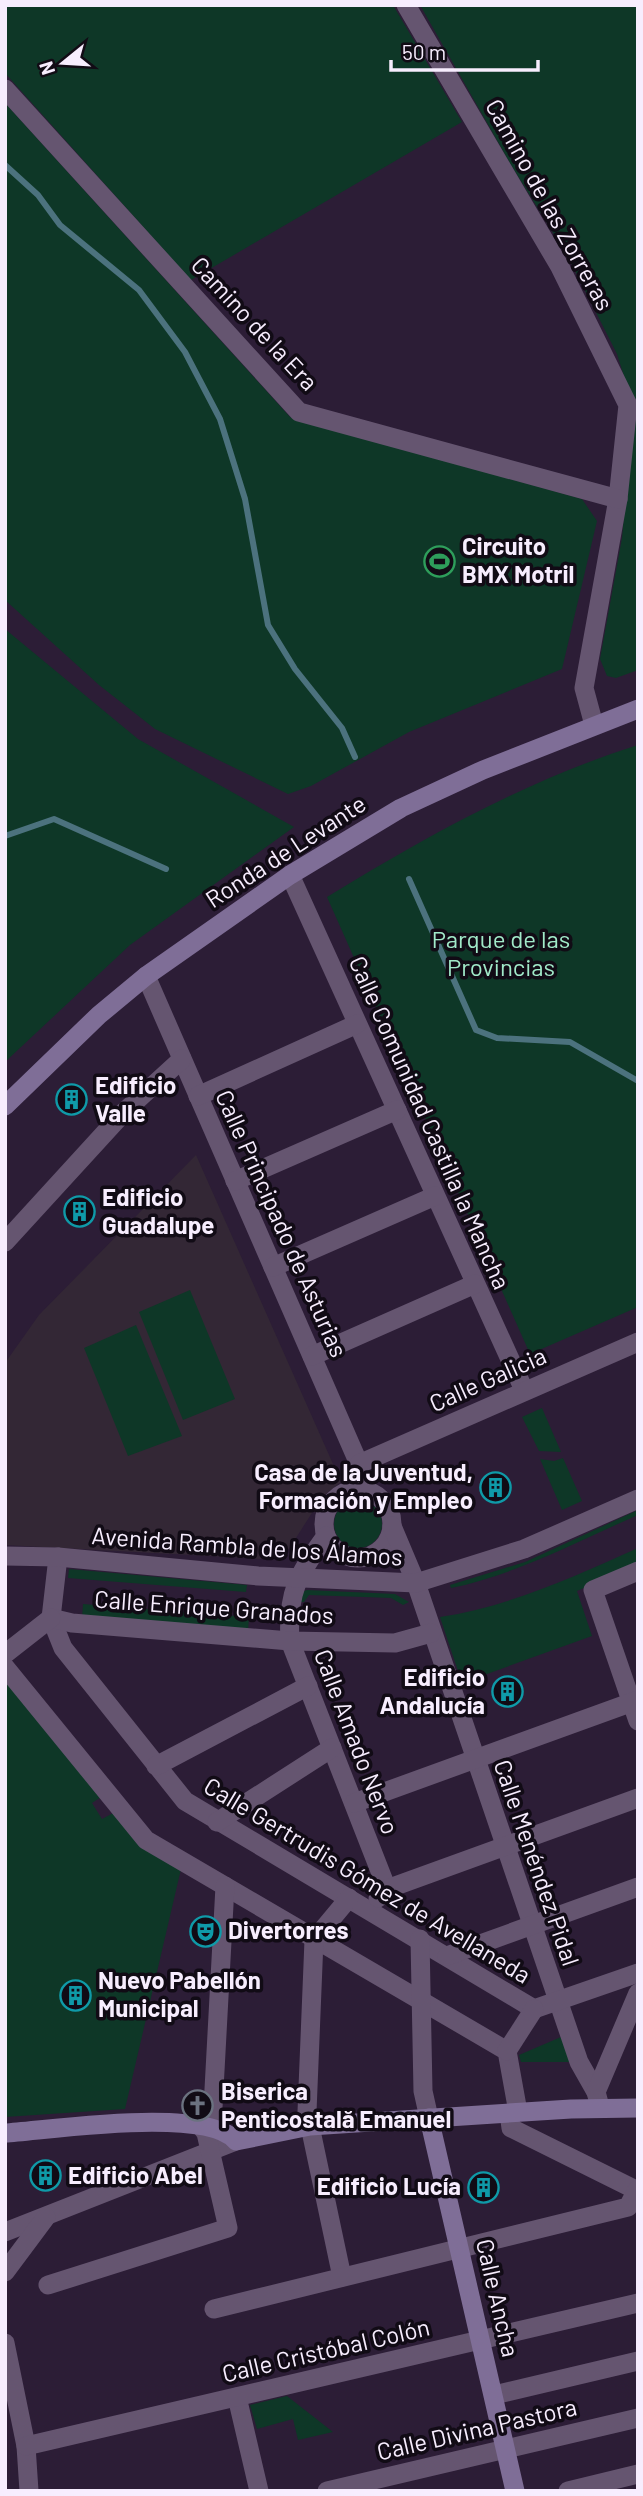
<svg xmlns="http://www.w3.org/2000/svg" width="643" height="2496" viewBox="0 0 643 2496" font-family="Barlow,sans-serif">
  <rect width="100%" height="100%" fill="#2c1d36"/>
  <polygon fill="#332735" points="196,1155 341,1482 322,1497 282,1560 5,1545 5,1363 39,1315"/>
  <g fill="#0e3727">
    <polygon points="5,5 393,5 462,122 191,280 5,73"/>
    <polygon points="420,5 638,5 638,670 616,678 607,676 600,659 622,538 630,449 629,392 617,354 568,257 511,165"/>
    <polygon points="5,103 290,417 582,499 597,521 562,669 409,732 311,786 288,794 155,729 99,685 5,600"/>
    <polygon points="5,629 138,739 294,827 130,945 5,1062"/>
    <path d="M 638,745 L 638,1307 L 530,1354 L 327,897 C 425,837 527,780 638,745 Z"/>
    <polygon points="190,1290 235,1399 183,1420 139,1312"/>
    <polygon points="136,1325 182,1436 128,1456 84,1348"/>
    <polygon points="542,1408 561,1452 539,1451 522,1417"/>
    <polygon points="563,1458 582,1501 562,1510 540,1459 554,1461"/>
    <circle cx="358" cy="1524" r="24"/>
    <path d="M 638,1510 L 638,1515 C 576,1542 518,1574 451,1588 L 450,1585 L 525,1562 Z"/>
    <path d="M 638,1548 L 638,1564 L 577,1591 L 592,1636 L 462,1683 L 440,1617 C 511,1606 573,1577 638,1548 Z"/>
    <polygon points="69,1569 247,1585 246,1592 68,1578"/>
    <polygon points="307,1590 395,1594 409,1602 403,1605 391,1598 309,1595 304,1602 299,1602 302,1592"/>
    <polygon points="83,1604 249,1617 248,1631 82,1618"/>
    <polygon points="5,1673 104,1795 92,1803 102,1819 117,1811 181,1869 125,2109 5,2117"/>
    <polygon points="561,2037 570,2062 521,2062 519,2055"/>
    <polygon points="287,2396 333,2432 298,2440 293,2419 257,2429 250,2405"/>
  </g>
  <g fill="none" stroke-linecap="round" stroke-linejoin="round">
    <g stroke="#4c727e" stroke-width="6">
      <polyline points="5,165 38,195 60,225 139,290 185,352 220,419 245,499 268,625 295,669 342,728 355,757"/>
      <polyline points="5,836 54,819 166,869"/>
      <polyline points="409,879 476,1030 497,1038 570,1042 638,1081"/>
    </g>
    <g stroke="#655570" stroke-width="19">
      <polyline points="406,5 560,267 628,405 618,499 584,688 594,725"/>
      <polyline points="5,89 299,412 618,499"/>
      <polyline points="290,875 524,1390"/>
      <polyline points="146,976 359,1464 356,1479 349,1491"/>
      <polyline points="198,1096 357,1024"/>
      <polyline points="235,1181 397,1110"/>
      <polyline points="5,1242 124,1112 182,1059"/>
      <polyline points="273,1267 435,1196"/>
      <polyline points="312,1356 475,1284"/>
      <polyline points="359,1464 638,1342"/>
      <circle cx="358" cy="1524" r="34"/>
      <polyline points="392,1526 416,1583 579,2062 596,2092 600,2107"/>
      <path d="M 326,1536 C 298,1574 287,1593 290,1641 L 387,1889"/>
      <polyline points="58,1557 51,1618 63,1648 185,1801 534,2009 638,1973"/>
      <polyline points="638,1571 593,1590 638,1721"/>
      <polyline points="51,1618 72,1623 290,1641 395,1643 431,1633"/>
      <polyline points="5,1654 51,1618"/>
      <polyline points="5,1667 146,1840 507,2051 518,2112"/>
      <polyline points="156,1766 308,1686"/>
      <polyline points="354,1803 638,1700"/>
      <polyline points="217,1822 332,1748"/>
      <polyline points="378,1898 387,1889 638,1798"/>
      <polyline points="420,1939 423,2091 429,2118"/>
      <polyline points="447,1956 638,1887"/>
      <polyline points="507,2051 534,2009"/>
      <polyline points="596,2092 638,1993"/>
      <polyline points="509,2113 511,2128 638,2191"/>
      <polyline points="212,2126 225,1886"/>
      <polyline points="5,2232 236,2141"/>
      <polyline points="5,2272 46,2217"/>
      <polyline points="342,2277 307,2112 314,1940 349,1898"/>
      <polyline points="48,2285 228,2228 206,2133 200,2125"/>
      <polyline points="214,2309 628,2207 637,2190"/>
      <polyline points="5,2343 26,2446 29,2491"/>
      <polyline points="494,2395 638,2361"/>
      <polyline points="237,2397 259,2491"/>
      <polyline points="26,2446 638,2303"/>
      <polyline points="327,2491 638,2418"/>
      <polyline points="568,2491 638,2474"/>
    </g>
    <polyline stroke="#655570" stroke-width="19" points="5,1556 58,1557 258,1576 416,1583 524,1549 638,1499"/>
    <g stroke="#7f6e97" stroke-width="19">
      <polyline points="5,1106 99,1015 146,976 290,875 401,808 483,770 638,709"/>
      <polyline points="429,2118 515,2491"/>
      <path d="M 5,2133 C 51,2130 207,2106 236,2141 L 310,2126 L 571,2109 L 638,2108"/>
    </g>
  </g>
  <defs>
    <symbol id="stadium-ring" viewBox="-11 -11 22 22"><circle r="9.5" fill="#110b15" stroke="#2e9e5b" stroke-width="1.5"/><path d="M0-5a6.5 5 0 1 0 0 10a6.5 5 0 1 0 0-10ZM-3.5-1.8h7v3.6h-7Z" fill="#2e9e5b"/></symbol>
    <symbol id="building-ring" viewBox="-11 -11 22 22"><circle r="9.5" fill="#110b15" stroke="#0f9aa8" stroke-width="1.5"/><path d="M-4-6H4V6H1V3H-1V6H-4ZM-2.5-4.3h1.7v1.8h-1.7ZM.8-4.3h1.7v1.8H.8ZM-2.5-1h1.7V.8h-1.7ZM.8-1h1.7V.8H.8Z" fill="#0f9aa8"/></symbol>
    <symbol id="theatre-ring" viewBox="-11 -11 22 22"><circle r="9.5" fill="#110b15" stroke="#0f9aa8" stroke-width="1.5"/><path d="M-5-5.5Q0-4 5-5.5V0Q5 5 0 6Q-5 5-5 0ZM-3.3-2.5H-1v1.5H-3.3ZM1-2.5H3.3v1.5H1ZM-2.8 1Q0 5.5 2.8 1Z" fill="#0f9aa8"/></symbol>
    <symbol id="church-ring" viewBox="-11 -11 22 22"><circle r="9.5" fill="#110b15" stroke="#6b7280" stroke-width="1.5"/><path d="M-1.2-6h2.4v3.5h3.3v2.4h-3.3V6h-2.4V-.1h-3.3v-2.4h3.3Z" fill="#6b7280"/></symbol>
  </defs>
  <g fill-rule="evenodd">
    <use href="#stadium-ring" x="422" y="544" width="35" height="35"/>
    <use href="#building-ring" x="54" y="1082" width="35" height="35"/>
    <use href="#building-ring" x="62" y="1194" width="35" height="35"/>
    <use href="#building-ring" x="478" y="1470" width="35" height="35"/>
    <use href="#building-ring" x="490" y="1674" width="35" height="35"/>
    <use href="#theatre-ring" x="188" y="1914" width="35" height="35"/>
    <use href="#building-ring" x="58" y="1978" width="35" height="35"/>
    <use href="#church-ring" x="180" y="2088" width="35" height="35"/>
    <use href="#building-ring" x="28" y="2158" width="35" height="35"/>
    <use href="#building-ring" x="466" y="2170" width="35" height="35"/>
  </g>
  <g text-anchor="middle" stroke-width="7" stroke-linejoin="round" paint-order="stroke">
    <g font-size="24" fill="#f7edfe" stroke="#110b15">
      <text transform="translate(549 205) rotate(61)" y="8">Camino de las Zorreras</text>
      <text transform="translate(254 324) rotate(47)" y="8">Camino de la Era</text>
      <text transform="translate(286 852) rotate(-33)" y="8">Ronda de Levante</text>
      <text transform="translate(429 1123) rotate(66)" y="8">Calle Comunidad Castilla la Mancha</text>
      <text transform="translate(281 1224) rotate(66)" y="8">Calle Principado de Asturias</text>
      <text transform="translate(488 1380) rotate(-24)" y="8">Calle Galicia</text>
      <text transform="translate(247 1547) rotate(4)" y="8">Avenida Rambla de los Álamos</text>
      <text transform="translate(214 1608) rotate(4)" y="8">Calle Enrique Granados</text>
      <text transform="translate(356 1742) rotate(69)" y="8">Calle Amado Nervo</text>
      <text transform="translate(536 1863) rotate(71)" y="8">Calle Menéndez Pidal</text>
      <text transform="translate(367 1881) rotate(31)" y="8">Calle Gertrudis Gómez de Avellaneda</text>
      <text transform="translate(497 2298) rotate(77)" y="8">Calle Ancha</text>
      <text transform="translate(326 2351) rotate(-13)" y="8">Calle Cristóbal Colón</text>
      <text transform="translate(477 2430) rotate(-13)" y="8">Calle Divina Pastora</text>
    </g>
    <g font-size="24" font-weight="bold" fill="#f7edfe" stroke="#110b15" text-anchor="start">
      <text x="462" y="555">Circuito<tspan x="462" dy="28">BMX Motril</tspan></text>
      <text x="95" y="1094">Edificio<tspan x="95" dy="28">Valle</tspan></text>
      <text x="102" y="1206">Edificio<tspan x="102" dy="28">Guadalupe</tspan></text>
      <text x="473" y="1481" text-anchor="end">Casa de la Juventud,<tspan x="473" dy="28">Formación y Empleo</tspan></text>
      <text x="485" y="1686" text-anchor="end">Edificio<tspan x="485" dy="28">Andalucía</tspan></text>
      <text x="228" y="1939">Divertorres</text>
      <text x="98" y="1989">Nuevo Pabellón<tspan x="98" dy="28">Municipal</tspan></text>
      <text x="221" y="2100">Biserica<tspan x="221" dy="28">Penticostală Emanuel</tspan></text>
      <text x="68" y="2184">Edificio Abel</text>
      <text x="461" y="2195" text-anchor="end">Edificio Lucía</text>
    </g>
    <g font-size="24" fill="#a1eac9" stroke="#110b15">
      <text x="501" y="948">Parque de las<tspan x="501" dy="28">Provincias</tspan></text>
    </g>
  </g>
  <rect width="643" height="2496" fill="none" stroke="#f7edfe" stroke-width="14"/>
  <g transform="translate(63 63) rotate(252)" stroke="#110b15" stroke-width="5" paint-order="stroke">
  <path d="M0-5L12 26L0 18L-12 26Z" fill="#f7edfe"/>
  <text y="-10" font-size="19" font-weight="bold" text-anchor="middle" fill="#f7edfe">N</text>
  </g>
  <path d="M391 60v10h147v-10" fill="none" stroke="#f7edfe" stroke-width="3.5"/>
  <text x="402" y="60" font-size="21" fill="#f7edfe" stroke="#110b15" stroke-width="5" paint-order="stroke">50 m</text>
</svg>
